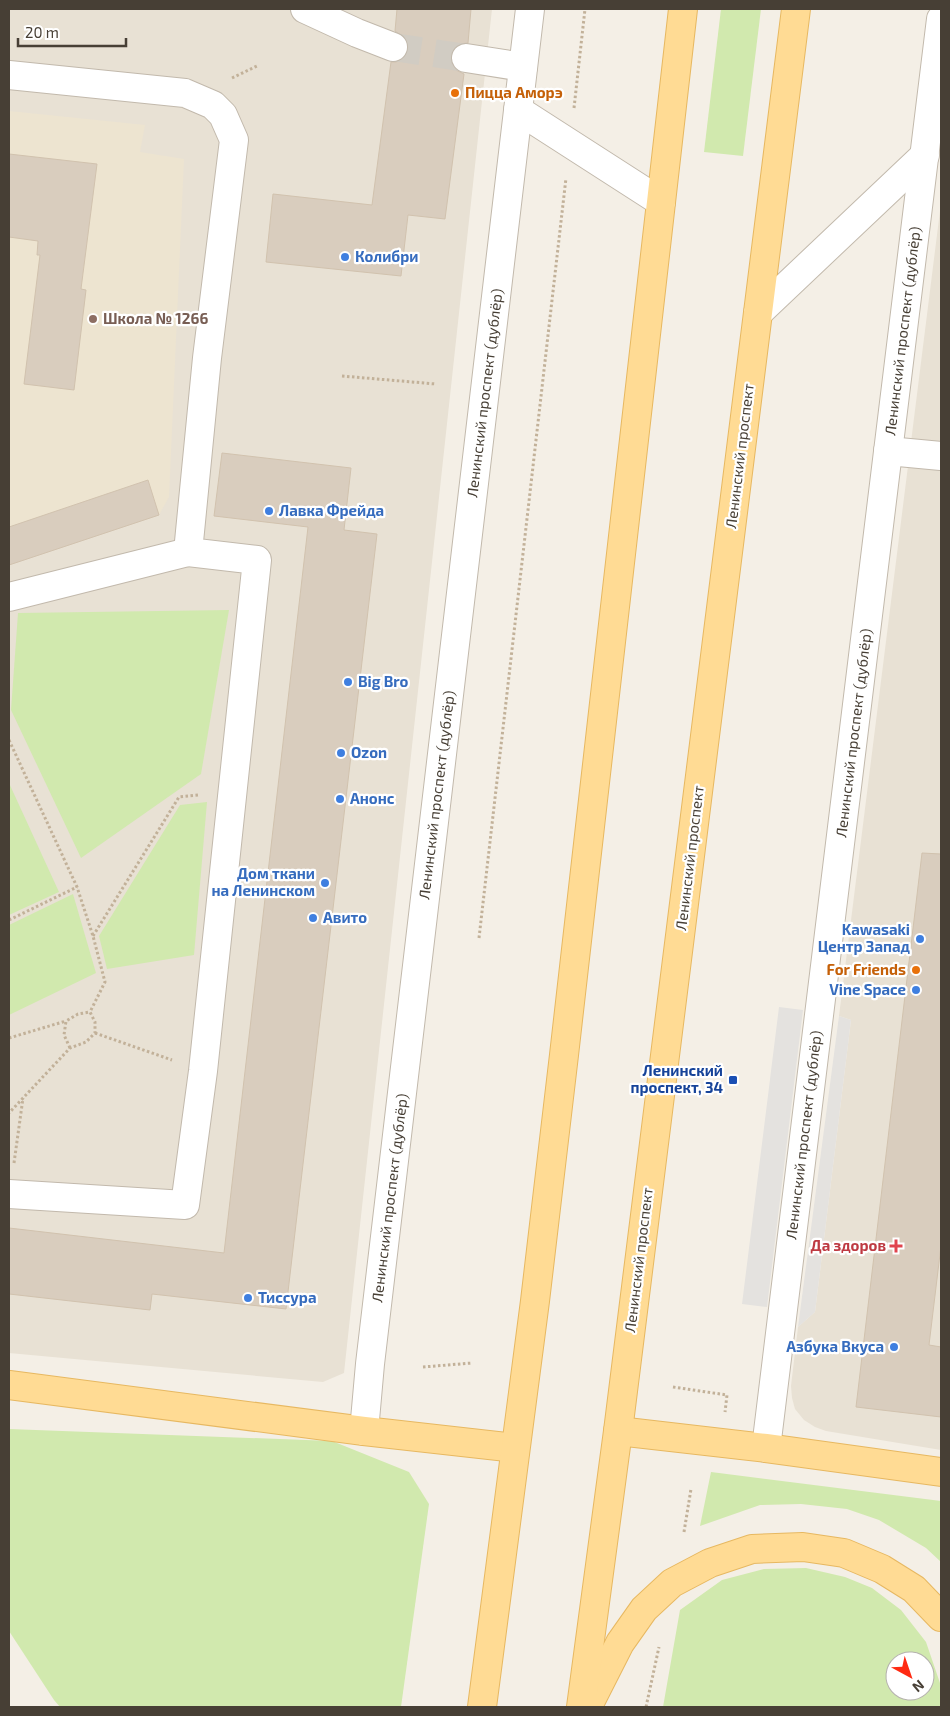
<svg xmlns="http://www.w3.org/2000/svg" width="950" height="1716" viewBox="0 0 950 1716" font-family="'Exo 2',sans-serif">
  <rect width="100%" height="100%" fill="#f4efe6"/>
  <g fill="#e8e1d4">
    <polygon points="9,9 492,9 344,1373 323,1382 9,1353"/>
    <polygon points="941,203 941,1450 826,1431 815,1427 804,1420 795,1409 792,1398 791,1386 798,1327 815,1312 851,1020 839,1016"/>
  </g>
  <polygon fill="#ede4d0" points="9,111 145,125 140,152 184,159 169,497 159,515 147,480 9,527"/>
  <g fill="#d1e9ae" fill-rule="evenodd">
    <polygon points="721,9 761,9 743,156 704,152"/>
    <polygon points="229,610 201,774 81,858 11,710 18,613"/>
    <polygon points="9,783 59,892 9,915"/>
    <polygon points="207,802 194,955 107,969 99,936 180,805"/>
    <polygon points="73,894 96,973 9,1015 9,925"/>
    <polygon points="9,1429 332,1441 409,1472 429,1504 401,1707 60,1707 54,1700 9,1631"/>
    <polygon points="711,1472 941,1501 941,1562 926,1548 879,1520 847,1509 801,1504 760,1505 700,1526"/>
    <path d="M 806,1568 L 845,1577 L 872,1588 L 901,1610 L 926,1642 L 941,1686 L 941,1707 L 663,1707 L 680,1610 L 722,1580 L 764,1569 ZM 895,1661 L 925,1661 L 925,1691 L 895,1691 Z"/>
  </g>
  <g fill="#e4e2df">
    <polygon points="779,1007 803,1010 767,1307 742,1304"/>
    <polygon points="839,1016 851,1020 815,1312 798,1327"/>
  </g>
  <g fill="#d9cdbe" stroke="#d1c2ae">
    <polygon points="397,9 471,9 468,43 460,44 454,48 451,56 452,64 456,70 464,74 445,219 408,215 401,276 266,262 273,194 372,205 391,62 396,62 402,59 408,52 408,45 405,38 395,31"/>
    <polygon points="9,154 97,164 81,289 86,290 74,390 24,384 40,255 37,255 38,241 9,237"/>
    <polygon points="222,453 351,468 344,530 377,534 286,1309 152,1294 150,1310 9,1294 9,1228 224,1253 308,527 214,516"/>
    <polygon points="148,480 159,515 9,565 9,527"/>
    <polygon points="922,853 941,854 941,1246 929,1345 941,1347 941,1417 856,1407"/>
  </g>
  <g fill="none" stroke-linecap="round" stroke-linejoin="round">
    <polyline stroke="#d1ccc3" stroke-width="28" stroke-dasharray="28 14" stroke-linecap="butt" points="393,47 466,58"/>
    <defs>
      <g id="minor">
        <polyline points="305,9 357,33 393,47"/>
        <polyline points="466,58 523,67"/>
        <polyline points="9,75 185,93 213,105 223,115 234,140 207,358 188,552 257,560 203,1071 185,1205 9,1194"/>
        <polyline points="518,110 661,202"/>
        <polyline points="758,313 925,155"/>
        <polyline points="888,451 941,456"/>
        <polyline points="9,597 188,552"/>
        <polyline points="364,1431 370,1364 530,9"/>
        <polyline points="766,1448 941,19"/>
      </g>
      <g id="major">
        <polyline points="9,1385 364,1431 515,1448"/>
        <polyline points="618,1431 766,1448 941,1472"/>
        <polyline points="588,1706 620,1643 644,1609 672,1583 710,1563 752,1549 803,1547 844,1553 882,1569 914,1589 941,1617"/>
        <polyline points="482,1707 535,1301 564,1055 683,9"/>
        <polyline points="581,1707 618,1431 796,9"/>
      </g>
    </defs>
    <use href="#minor" stroke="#c2b9ac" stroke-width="30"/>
    <use href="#major" stroke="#e7b861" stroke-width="30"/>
    <g stroke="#c2b199" stroke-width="3" stroke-dasharray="2.5 2.5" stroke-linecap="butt">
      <polyline points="232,78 259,65"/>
      <polyline points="574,108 585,9"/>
      <polyline points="342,376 436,384"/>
      <polyline points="9,740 77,887 93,936 105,982 90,1012 95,1022 95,1033 86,1042 70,1048 9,1113"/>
      <polyline points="9,920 77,887"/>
      <polyline points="93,936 179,797 199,795"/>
      <polyline points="479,938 566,178"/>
      <polyline points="95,1033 172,1060"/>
      <polyline points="9,1038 66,1021"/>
      <polyline points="70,1048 64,1035 66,1021 78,1014 90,1012"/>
      <polyline points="14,1163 23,1098"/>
      <polyline points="423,1367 472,1363"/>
      <polyline points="673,1387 727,1395 725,1412"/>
      <polyline points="684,1532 691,1489"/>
      <polyline points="646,1707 659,1647"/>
    </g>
    <use href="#minor" stroke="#fff" stroke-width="28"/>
    <use href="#major" stroke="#ffdb94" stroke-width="28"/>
  </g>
  <g fill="#e8710a" stroke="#fff" stroke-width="2">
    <circle cx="455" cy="93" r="5"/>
    <circle cx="916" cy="970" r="5"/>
  </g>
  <g fill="#3f7fe0" stroke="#fff" stroke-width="2">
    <circle cx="345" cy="257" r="5"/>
    <circle cx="269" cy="511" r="5"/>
    <circle cx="348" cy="682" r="5"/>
    <circle cx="341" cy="753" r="5"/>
    <circle cx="340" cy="799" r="5"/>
    <circle cx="325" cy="883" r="5"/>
    <circle cx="313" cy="918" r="5"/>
    <circle cx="920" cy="939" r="5"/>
    <circle cx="916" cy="990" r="5"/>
    <circle cx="248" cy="1298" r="5"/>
    <circle cx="894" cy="1347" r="5"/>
  </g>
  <circle fill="#8d6e63" stroke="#fff" stroke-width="2" cx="93" cy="319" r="5"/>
  <rect fill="#1a4fb4" stroke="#fff" stroke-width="2" x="728" y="1075" width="10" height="10" rx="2.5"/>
  <path fill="#e0444e" stroke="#fff" stroke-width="2" d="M893.5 1238.5h5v5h5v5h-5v5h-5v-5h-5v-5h5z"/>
  <g text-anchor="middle" stroke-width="4.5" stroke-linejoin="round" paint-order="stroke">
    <g font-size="15" font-weight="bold" fill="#c56008" stroke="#fff" text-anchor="start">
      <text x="465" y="98">Пицца Аморэ</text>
      <text x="906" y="975" text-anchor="end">For Friends</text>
    </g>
    <g font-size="15" font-weight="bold" fill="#366cbe" stroke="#fff" text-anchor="start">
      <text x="355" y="262">Колибри</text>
      <text x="279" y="516">Лавка Фрейда</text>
      <text x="358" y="687">Big Bro</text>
      <text x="351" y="758">Ozon</text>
      <text x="350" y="804">Анонс</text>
      <text x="315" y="879" text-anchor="end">Дом ткани<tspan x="315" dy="17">на Ленинском</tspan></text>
      <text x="323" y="923">Авито</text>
      <text x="910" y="935" text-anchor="end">Kawasaki<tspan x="910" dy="17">Центр Запад</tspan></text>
      <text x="906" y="995" text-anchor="end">Vine Space</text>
      <text x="258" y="1303">Тиссура</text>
      <text x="884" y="1352" text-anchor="end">Азбука Вкуса</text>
    </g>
    <g font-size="15" font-weight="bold" fill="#785e54" stroke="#fff" text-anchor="start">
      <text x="103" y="324">Школа № 1266</text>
    </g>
    <g font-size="15" fill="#473f35" stroke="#fff">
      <text transform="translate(903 331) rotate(-83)" y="5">Ленинский проспект (дублёр)</text>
      <text transform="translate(485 393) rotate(-83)" y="5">Ленинский проспект (дублёр)</text>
      <text transform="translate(740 456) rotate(-83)" y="5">Ленинский проспект</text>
      <text transform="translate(854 733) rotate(-83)" y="5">Ленинский проспект (дублёр)</text>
      <text transform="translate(437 795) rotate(-83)" y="5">Ленинский проспект (дублёр)</text>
      <text transform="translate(690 858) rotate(-83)" y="5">Ленинский проспект</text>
      <text transform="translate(804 1135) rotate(-83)" y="5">Ленинский проспект (дублёр)</text>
      <text transform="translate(390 1198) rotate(-83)" y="5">Ленинский проспект (дублёр)</text>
      <text transform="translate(639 1260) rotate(-83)" y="5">Ленинский проспект</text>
    </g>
    <g font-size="15" font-weight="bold" fill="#164399" stroke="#fff" text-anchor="end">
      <text x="723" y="1076">Ленинский<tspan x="723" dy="17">проспект, 34</tspan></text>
    </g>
    <g font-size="15" font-weight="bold" fill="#be3a42" stroke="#fff" text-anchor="end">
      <text x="886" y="1251">Да здоров</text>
    </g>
  </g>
  <rect width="950" height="1716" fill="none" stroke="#473f35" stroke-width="20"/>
  <g transform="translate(910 1676) rotate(140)"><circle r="24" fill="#ffffff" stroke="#b5b2ae"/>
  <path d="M0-4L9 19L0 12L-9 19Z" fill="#ff2a12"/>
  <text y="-8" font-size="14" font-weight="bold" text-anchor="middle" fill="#473f35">N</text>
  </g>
  <path d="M18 38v8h108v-8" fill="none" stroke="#473f35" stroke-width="2.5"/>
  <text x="25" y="38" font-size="15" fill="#473f35" stroke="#ffffff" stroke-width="4" paint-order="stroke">20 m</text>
</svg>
